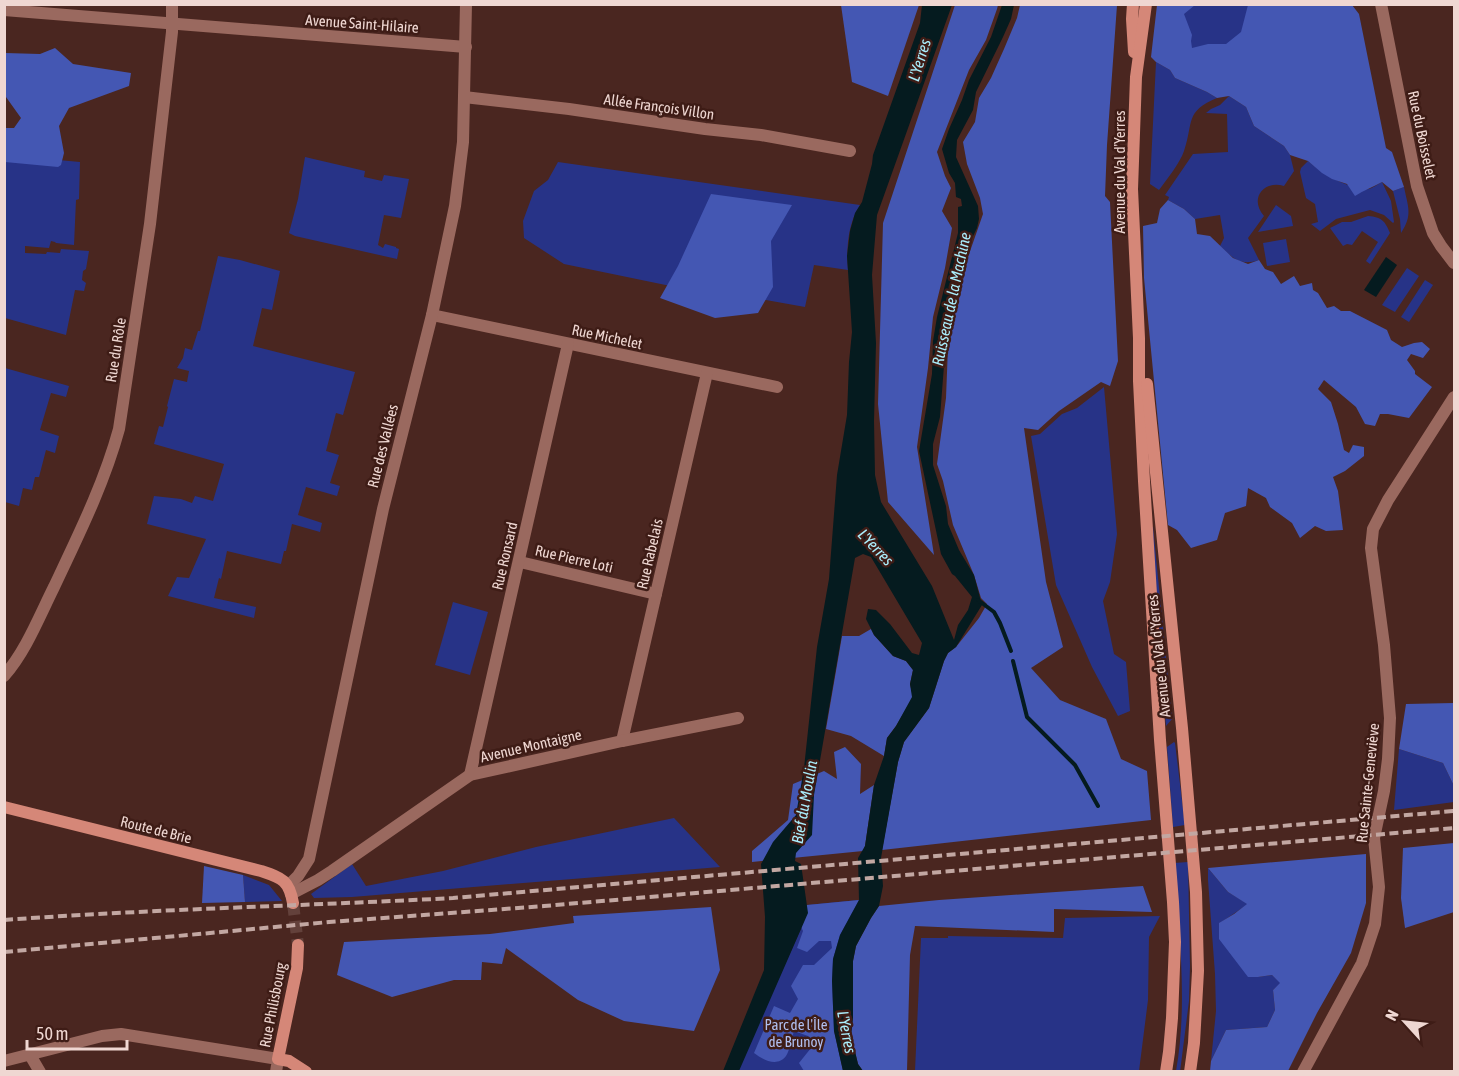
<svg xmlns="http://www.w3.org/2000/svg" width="1459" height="1076" viewBox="0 0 1459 1076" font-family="'Asap Condensed',sans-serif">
  <rect width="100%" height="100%" fill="#4a2620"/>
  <g fill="#273387">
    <polygon points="1181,5 1257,5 1262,39 1190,54"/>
    <path d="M 1156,62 L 1170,70 L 1175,78 L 1207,92 L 1217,98 C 1184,112 1194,122 1184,151 C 1180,163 1167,179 1159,190 L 1150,184 Z"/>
    <path d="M 1229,96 L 1246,107 L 1254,126 L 1284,146 L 1290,155 L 1294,171 L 1284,186 C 1263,180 1249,199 1264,216 L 1248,238 L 1259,260 C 1240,266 1234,259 1220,246 L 1224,238 L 1220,215 L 1195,219 L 1184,209 L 1168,200 L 1169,197 L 1165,195 L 1193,154 L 1228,152 L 1227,114 L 1206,113 L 1211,109 L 1220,105 Z"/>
    <polygon points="4,155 80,162 79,199 76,200 74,245 56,243 55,242 51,241 49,248 25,246 25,253 46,254 47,252 60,253 61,249 89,251 86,269 83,271 82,280 86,283 84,291 75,290 66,335 5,318"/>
    <polygon points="305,157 365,171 364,177 382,181 384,175 409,179 401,218 384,215 378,245 383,248 385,244 396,247 396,248 399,249 397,259 295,236 289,233 298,199"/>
    <path d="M 1308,161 C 1324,174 1335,181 1354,187 C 1359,188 1364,190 1369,189 C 1373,188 1378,184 1382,182 L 1391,201 L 1394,222 L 1393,223 L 1384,215 L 1370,210 L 1336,219 L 1320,231 L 1311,224 L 1318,222 L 1315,204 L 1306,198 L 1300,172 L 1301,168 Z"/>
    <path d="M 558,162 L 860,205 C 848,223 846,249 848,270 L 814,265 L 805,307 L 766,300 L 748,302 L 564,264 L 524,238 L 523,221 L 534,191 L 548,180 Z"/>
    <path d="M 1404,187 C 1408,207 1413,215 1401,233 L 1400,219 L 1393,191 Z"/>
    <polygon points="1276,205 1291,216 1293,226 1258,232"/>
    <path d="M 1368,216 C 1382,217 1385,221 1390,233 L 1370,264 L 1366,261 L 1378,242 L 1362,231 L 1352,245 L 1347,244 L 1343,246 L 1330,228 L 1342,222 L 1351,222 Z"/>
    <polygon points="1286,239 1290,262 1267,266 1263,243"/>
    <polygon points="218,256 240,260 280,271 272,310 262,308 253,346 355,372 343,415 336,413 326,451 339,455 330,483 340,486 337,496 306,487 298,515 322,523 320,532 292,524 286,551 284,551 281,564 227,551 221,579 219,578 214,598 256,607 254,618 168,596 177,577 189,578 206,539 147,524 154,496 181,499 192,503 195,496 213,501 224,464 154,444 159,426 163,427 168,407 167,406 174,379 187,382 189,371 177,368 183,358 185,348 192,350 198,331 200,331"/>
    <polygon points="1407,268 1419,276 1395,312 1382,305"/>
    <polygon points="1425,280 1433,285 1409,322 1401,317"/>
    <polygon points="5,368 69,386 66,397 51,393 40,430 59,436 55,453 46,450 39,477 35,477 32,490 23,488 19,506 5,502"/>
    <polygon points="1104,387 1117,534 1110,582 1103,601 1114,654 1126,662 1130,711 1118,716 1092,667 1056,585 1031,436 1040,434 1062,414 1077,408"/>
    <polygon points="1151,527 1153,527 1172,719 1166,726 1155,593"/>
    <polygon points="453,602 488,612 470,675 435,665"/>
    <polygon points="1174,742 1175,743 1185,825 1173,827 1167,747"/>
    <polygon points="1399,749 1443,763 1454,786 1454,802 1394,810"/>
    <polygon points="674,818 720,867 352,897 314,898 311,894 352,864 366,886 443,871 536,847"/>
    <path d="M 1188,862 L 1190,966 L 1189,1001 L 1180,1072 L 1176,1071 C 1188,1005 1179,931 1174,863 Z"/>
    <polygon points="1208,868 1228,892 1248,904 1220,923 1258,977 1272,975 1281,983 1273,990 1275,1010 1267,1027 1226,1030 1211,1061 1216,1011 1215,974 1208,880"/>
    <polygon points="243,875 269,885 282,901 245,902"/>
    <polygon points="859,900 834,1031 843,1071 737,1072 808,913 807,905"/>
    <polygon points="1160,916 1149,937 1148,1000 1139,1071 915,1071 921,938 948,938 948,936 1063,938 1065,918"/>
  </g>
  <g fill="#4457b3">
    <polygon points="841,5 919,5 888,96 852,82"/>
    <polygon points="955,5 998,5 997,9 986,40 969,70 937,152 945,176 951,188 942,211 952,228 945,268 933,317 928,368 917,447 934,555 888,502 878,404 883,223"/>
    <polygon points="1020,5 1117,5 1107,145 1105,196 1110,202 1118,361 1110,386 1101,382 1059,411 1038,430 1024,428 1046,582 1063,647 1031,668 1060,700 1106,719 1121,759 1147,771 1151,820 882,850 898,762 904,742 929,708 944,661 948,653 956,647 979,618 987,604 981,598 974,575 953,525 943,481 937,464 946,398 948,347 950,328 959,299 968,257 983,214 980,198 967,164 963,142 975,122 979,98 991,78 1004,49 1017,18"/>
    <path d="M 1157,5 L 1195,5 L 1184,14 L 1192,35 L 1191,41 L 1192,48 L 1208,44 L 1226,44 L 1241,32 L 1248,5 L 1352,5 L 1359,14 L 1386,148 L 1392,152 L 1404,187 L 1393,191 L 1382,182 C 1373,187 1364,190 1355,196 L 1347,184 L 1332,179 L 1322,173 L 1308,161 L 1290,155 L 1284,146 L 1254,126 L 1246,107 L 1229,96 L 1217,98 L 1207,92 L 1175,78 L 1170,70 L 1156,62 L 1151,57 Z"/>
    <polygon points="55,48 73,64 131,73 129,86 69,108 59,126 64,153 61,165 58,167 5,162 5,128 14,128 21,118 6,97 5,97 5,53 40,54"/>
    <polygon points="711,194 792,205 771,241 773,287 758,313 715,318 660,298 678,266"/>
    <polygon points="1168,200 1184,209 1195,219 1197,234 1210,236 1233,258 1248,264 1259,260 1265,269 1273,272 1281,284 1294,276 1300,286 1312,283 1313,290 1318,293 1327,308 1334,306 1341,311 1350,311 1387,330 1391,340 1402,347 1414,343 1422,342 1430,349 1423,358 1411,354 1407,360 1415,371 1415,374 1432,387 1409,418 1388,414 1380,414 1375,426 1365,424 1356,407 1324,380 1318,389 1331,402 1338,424 1344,450 1349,453 1353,445 1364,447 1364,456 1345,471 1333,477 1338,491 1343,530 1326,531 1315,526 1300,538 1292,523 1270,507 1266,498 1248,488 1246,506 1225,513 1217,540 1191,548 1177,530 1168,525 1144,278 1143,226 1157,223 1160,209"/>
    <polygon points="871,629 874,635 893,656 906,661 913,670 910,684 913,697 896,726 887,738 884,756 851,736 826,729 842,636 859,636"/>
    <polygon points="1454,703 1454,786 1443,763 1399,749 1406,704"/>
    <polygon points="845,747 861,764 860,794 874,785 865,846 863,851 752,862 752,851 788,820 793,784 824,771 837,779 834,752"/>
    <polygon points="1454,843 1454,912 1405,928 1401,898 1403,848"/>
    <polygon points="1366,854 1366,903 1351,953 1317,1013 1288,1071 1210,1071 1211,1061 1226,1030 1267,1027 1275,1010 1273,990 1280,983 1272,975 1258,977 1248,977 1219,939 1219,923 1234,914 1247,904 1228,892 1208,868"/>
    <polygon points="204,866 243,875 245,902 202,903"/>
    <polygon points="1143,886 1152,912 1054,909 1054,932 915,926 910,955 907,1071 863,1071 858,1064 851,1035 853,1017 853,961 856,946 871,918 879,906 939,900"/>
    <path d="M 859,900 L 840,935 L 833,959 L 832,981 L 834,1031 L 843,1071 L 804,1071 L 799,1063 L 815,1043 L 808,1036 L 794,1031 C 792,1038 790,1050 786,1056 C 777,1068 762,1059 754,1053 L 774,1006 L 790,1013 L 798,999 L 791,986 L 803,965 L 814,965 L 832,948 L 831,941 L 819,941 L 807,952 L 797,948 L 803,931 L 795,913 L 807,905 Z"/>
    <polygon points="711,907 720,970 694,1031 624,1021 578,1000 506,948 502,964 482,962 481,980 454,980 392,997 337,975 344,942 490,934 574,923 573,916"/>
  </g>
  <g fill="#051b1f">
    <polygon points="922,5 952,5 877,215 872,275 876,343 874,421 875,475 881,502 932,586 954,640 958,625 968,610 972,597 955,576 952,574 941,554 919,451 932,374 933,341 937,317 958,233 958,207 962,206 961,199 956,197 955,183 949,173 942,149 949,129 962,100 969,80 991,37 1002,5 1014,5 1011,19 1003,37 976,92 973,110 957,140 956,157 978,206 979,219 977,228 962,259 953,297 947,327 940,417 933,444 933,465 946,506 948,524 959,550 974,575 982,605 956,647 948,653 944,661 929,708 904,742 898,762 881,858 883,886 879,906 871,918 856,946 853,961 853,1017 851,1035 858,1064 863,1071 843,1071 834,1031 832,981 833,959 840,935 859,900 858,858 865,846 874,785 884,756 887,738 896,726 912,697 910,684 913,670 906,661 893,656 874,635 866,619 868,609 876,610 890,624 912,653 919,655 922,643 871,557 863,554 855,558 814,795 812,835 796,853 795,861 801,864 808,913 739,1071 723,1071 764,970 765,917 761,864 773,842 796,815 804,768 817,647 829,579 837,475 847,415 849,362 852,332 847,256 850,231 855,213 862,202 872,164 873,155 920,23"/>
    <polygon points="1386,257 1397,265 1376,297 1364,290"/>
  </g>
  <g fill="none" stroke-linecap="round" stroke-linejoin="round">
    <g stroke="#051b1f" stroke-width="4">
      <polyline points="978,600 994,612 1000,623 1011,651"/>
      <polyline points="1013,661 1027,717 1075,765 1098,806"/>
    </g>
    <polyline stroke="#63413b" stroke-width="12" stroke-dasharray="12 6" stroke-linecap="butt" points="293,903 298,945"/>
    <g stroke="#9a695f" stroke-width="12">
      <polyline points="1381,4 1417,186 1433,233 1441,246 1454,263"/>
      <polyline points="4,10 466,47"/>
      <polyline points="464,97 569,109 705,129 761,135 850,151"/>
      <polyline points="432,315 777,387"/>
      <polyline points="520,562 656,594"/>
      <path d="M 4,676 C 26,651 39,617 54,587 C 78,536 104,484 119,429 L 150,224 L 172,32 L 172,4"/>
      <polyline points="622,741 707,373"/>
      <polyline points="470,775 568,344"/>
      <polyline points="288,886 298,876 309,859 383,509 432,315 455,206 463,142 466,4"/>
      <polyline points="291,894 318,880 332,871 470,775 622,741 738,718"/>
      <polyline points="30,1055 40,1072"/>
      <polyline points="4,1061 102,1036 121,1034 278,1059 276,1072"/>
      <polyline points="1303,1072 1362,963 1375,924 1379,887 1374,838 1384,791 1388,759 1390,718 1384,645 1371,548 1373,529 1388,500 1454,397"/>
    </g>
    <g stroke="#d58778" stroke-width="12">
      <polyline points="1133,4 1132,19 1134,52"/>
      <polyline points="1146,4 1136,77 1132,189 1139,338 1139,381 1144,481 1160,740 1173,902 1175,942 1172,1018 1169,1052 1166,1072"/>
      <polyline points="1147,384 1182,728 1196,892 1198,971 1194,1043 1190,1072"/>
      <path d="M 4,807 L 261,871 C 282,878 289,880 293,903"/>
      <polyline points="298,945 297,968 278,1059 289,1061 306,1072"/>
    </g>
    <g stroke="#c2a7a2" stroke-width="4" stroke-dasharray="9 4.5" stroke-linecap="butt">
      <path d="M 4,920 C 154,909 303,906 453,898 L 1454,811"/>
      <polyline points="4,952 329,922 544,906 1454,828"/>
    </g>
  </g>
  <g text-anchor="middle" stroke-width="5" stroke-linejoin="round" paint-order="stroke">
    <g font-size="15" fill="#efd7d2" stroke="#3e1c16">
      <text transform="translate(362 24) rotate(4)" y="5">Avenue Saint-Hilaire</text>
      <text transform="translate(659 107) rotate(8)" y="5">Allée François Villon</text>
      <text transform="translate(1422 135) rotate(78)" y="5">Rue du Boisselet</text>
      <text transform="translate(1120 172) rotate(-90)" y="5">Avenue du Val d'Yerres</text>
      <text transform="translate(607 337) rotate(12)" y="5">Rue Michelet</text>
      <text transform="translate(116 350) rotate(-81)" y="5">Rue du Rôle</text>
      <text transform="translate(383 446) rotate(-76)" y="5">Rue des Vallées</text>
      <text transform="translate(650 554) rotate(-77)" y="5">Rue Rabelais</text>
      <text transform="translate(505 556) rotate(-77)" y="5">Rue Ronsard</text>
      <text transform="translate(574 559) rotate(13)" y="5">Rue Pierre Loti</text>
      <text transform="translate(1159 656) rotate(-96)" y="5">Avenue du Val d'Yerres</text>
      <text transform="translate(531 746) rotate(-13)" y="5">Avenue Montaigne</text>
      <text transform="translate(1368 783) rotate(-84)" y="5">Rue Sainte-Geneviève</text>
      <text transform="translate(156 830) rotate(14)" y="5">Route de Brie</text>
      <text transform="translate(273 1005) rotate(-79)" y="5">Rue Philisbourg</text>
    </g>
    <g font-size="15" fill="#b0bff0" stroke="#3e1c16">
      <text x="796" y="1030">Parc de l'Île<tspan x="796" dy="17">de Brunoy</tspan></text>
    </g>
    <g font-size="16" font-style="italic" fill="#aaeefc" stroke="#3e1c16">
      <text transform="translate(919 60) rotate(-73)" y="6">L'Yerres</text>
      <text transform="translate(951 299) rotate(-78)" y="6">Ruisseau de la Machine</text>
      <text transform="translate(876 547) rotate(46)" y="6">L'Yerres</text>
      <text transform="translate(804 802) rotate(-80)" y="6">Bief du Moulin</text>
      <text transform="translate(847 1032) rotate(79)" y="6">L'Yerres</text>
    </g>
  </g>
  <rect width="1459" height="1076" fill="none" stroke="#efd7d2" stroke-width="12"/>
  <g transform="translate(1405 1022) rotate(297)" stroke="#3e1c16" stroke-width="4.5" paint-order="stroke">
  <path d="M0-4.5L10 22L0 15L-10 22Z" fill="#efd7d2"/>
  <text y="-9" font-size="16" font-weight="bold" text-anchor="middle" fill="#efd7d2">N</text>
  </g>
  <path d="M27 1040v9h100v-9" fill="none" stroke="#efd7d2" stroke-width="3"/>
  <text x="36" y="1040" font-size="18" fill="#efd7d2" stroke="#3e1c16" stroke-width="4.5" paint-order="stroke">50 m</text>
</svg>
